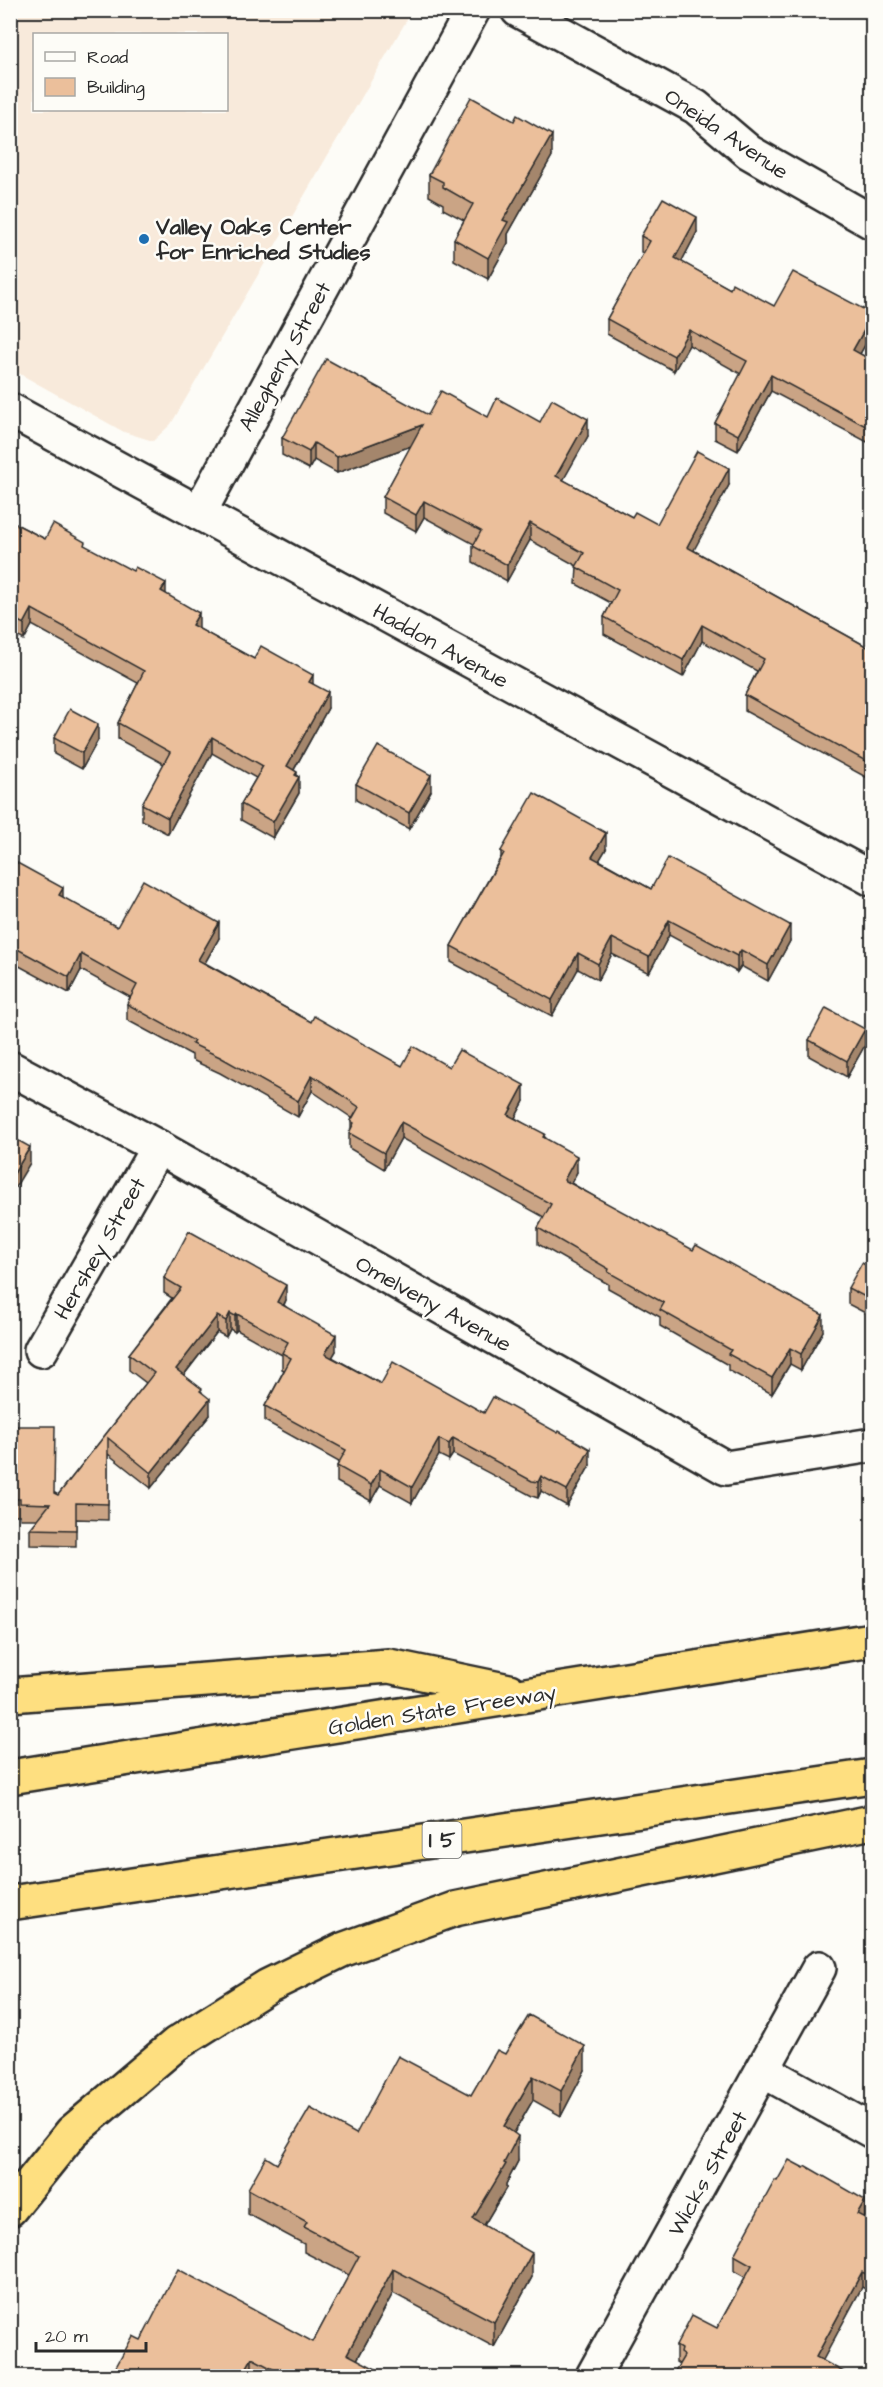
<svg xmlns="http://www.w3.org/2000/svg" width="883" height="2387" viewBox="0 0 883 2387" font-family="'Architects Daughter',sans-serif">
  <rect width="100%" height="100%" fill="#fdfcf7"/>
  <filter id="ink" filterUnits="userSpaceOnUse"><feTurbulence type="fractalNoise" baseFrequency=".0167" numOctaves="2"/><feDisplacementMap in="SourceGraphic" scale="12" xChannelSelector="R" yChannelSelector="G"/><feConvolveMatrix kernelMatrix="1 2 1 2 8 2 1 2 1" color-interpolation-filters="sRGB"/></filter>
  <g filter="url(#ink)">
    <path fill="#f8eadb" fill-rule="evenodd" d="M 11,10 L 412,11 L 171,424 L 153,441 L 124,432 L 11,369 ZM 34,34 L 226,34 L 226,110 L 34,110 Z"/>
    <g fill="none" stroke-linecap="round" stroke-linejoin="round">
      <defs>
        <g id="minor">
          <polyline points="518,10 696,107 749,152 872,222"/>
          <polyline points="10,410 872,879"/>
          <polyline points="199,513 473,10"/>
          <polyline points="10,1068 158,1147 726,1468 872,1445"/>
          <polyline points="41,1350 158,1147"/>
          <polyline points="764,2071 872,2131"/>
          <polyline points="593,2376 819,1968"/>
        </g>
        <g id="motorway">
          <polyline points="10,1695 389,1666 509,1691"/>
          <polyline points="10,1777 872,1640"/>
          <polyline points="10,1903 872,1776"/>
          <polyline points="10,2209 72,2132 176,2044 268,1986 342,1950 455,1909 872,1822"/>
        </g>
      </defs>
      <use href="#minor" stroke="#2b2b2b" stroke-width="38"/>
      <use href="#motorway" stroke="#2b2b2b" stroke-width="38"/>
      <use href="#minor" stroke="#fdfcf7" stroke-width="33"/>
      <use href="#motorway" stroke="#fedf80" stroke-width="33"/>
    </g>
    <g fill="#caa485" stroke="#2b2b2b" stroke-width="1.5">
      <polygon points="552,156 508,234 508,243 488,279 454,260 454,239 464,220 443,209 443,204 429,196 429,175"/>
      <polygon points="697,232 681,262 730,289 774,306 873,314 873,331 860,354 873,361 873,445 771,391 738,451 715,439 715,423 741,374 689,345 674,371 607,334 607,319 644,253 641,252 641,236"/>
      <polygon points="428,415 488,417 540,422 588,436 563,480 632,517 657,524 729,485 693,550 873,650 873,781 745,711 745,695 757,671 702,641 683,677 604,634 604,617 611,603 576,584 577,566 530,540 507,581 473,562 473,546 474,544 424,517 416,531 383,513 383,497 411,446 337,473 314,460 309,469 282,455 282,438"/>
      <polygon points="10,521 45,539 85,546 166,594 199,629 254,659 313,684 328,708 294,770 297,776 299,793 273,838 241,820 241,804 256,778 212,753 168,834 142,820 142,804 164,764 118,739 118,723 138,683 32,625 24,640 10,632"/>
      <polygon points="54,738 98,740 82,769 54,754"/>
      <polygon points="356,784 431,791 409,829 356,800"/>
      <polygon points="606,849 599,860 651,889 790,941 768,981 741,966 737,972 669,935 649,973 612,954 598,980 578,969 552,1016 451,962 451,946 501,857 501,851"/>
      <polygon points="10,859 63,898 117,927 219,938 205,963 311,1022 402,1066 449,1067 524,1101 515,1118 545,1137 577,1172 571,1183 823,1331 801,1370 790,1364 772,1394 728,1370 728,1365 660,1326 660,1317 608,1288 608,1284 538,1244 538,1228 544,1217 401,1138 384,1169 349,1148 349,1133 351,1129 351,1121 352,1118 312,1091 298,1117 220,1073 192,1060 192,1055 127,1020 127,1004 130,997 81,970 69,993 10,961"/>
      <polygon points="809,1040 865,1045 847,1077 809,1056"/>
      <polygon points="873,1266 873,1317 848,1304 848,1288 871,1268"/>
      <polygon points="164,1278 286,1300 284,1305 336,1351 332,1357 381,1384 484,1413 590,1465 567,1506 541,1491 538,1498 532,1496 453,1454 449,1460 439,1455 412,1503 380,1485 371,1501 337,1482 337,1466 339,1462 265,1421 265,1406 284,1370 282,1369 282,1355 237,1330 235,1332 230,1329 226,1337 217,1332 184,1375 202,1392 210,1415 151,1488 108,1454 108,1520 76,1519 76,1546 30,1545 30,1529 38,1519 20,1519 20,1515 10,1515 10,1466 58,1495 146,1383 129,1370 129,1354 172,1298 164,1293"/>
      <polygon points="505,2054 585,2070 561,2116 533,2100 514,2133 518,2161 506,2184 506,2188 484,2225 532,2277 494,2347 393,2293 357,2360 389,2376 111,2376 141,2340 313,2342 349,2275 304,2252 304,2244 248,2214 248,2189 277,2164 356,2134 471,2095"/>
      <polygon points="865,2216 864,2217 873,2222 873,2293 862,2287 822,2361 679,2364 676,2362 676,2346 717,2328 745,2277 734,2271 734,2255"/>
    </g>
    <g fill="#a4866c" stroke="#2b2b2b" stroke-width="1.5">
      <polygon points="552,135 552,156 508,234 508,243 488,279 488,258 503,220"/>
      <polygon points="697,217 697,232 675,274 675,258"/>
      <polygon points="873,315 873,331 853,366 853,350"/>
      <polygon points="689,330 689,345 674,371 674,356"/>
      <polygon points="771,375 771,391 738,451 738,435"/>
      <polygon points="588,419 588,436 556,493 556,476"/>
      <polygon points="422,425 422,442 337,473 337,457"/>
      <polygon points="314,443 314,460 309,469 309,452"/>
      <polygon points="729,468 729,485 687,563 687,547"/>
      <polygon points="424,501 424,517 416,531 416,515"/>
      <polygon points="530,523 530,540 507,581 507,565"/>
      <polygon points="166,583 166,599 161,591"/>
      <polygon points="32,609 32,625 24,640 24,624"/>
      <polygon points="199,613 199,628 192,641 192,625"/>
      <polygon points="702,625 702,641 683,677 683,660"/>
      <polygon points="313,675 313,691 309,682"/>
      <polygon points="328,692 328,708 287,782 287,766"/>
      <polygon points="98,724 98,740 82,769 82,753"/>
      <polygon points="212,737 212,753 168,834 168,818"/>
      <polygon points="297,772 297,780 299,777 299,793 273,838 273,822"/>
      <polygon points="431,775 431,791 409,829 409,813"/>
      <polygon points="606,833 606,849 592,873 592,857"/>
      <polygon points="63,888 63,904 59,895"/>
      <polygon points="669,920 669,935 649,973 649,957"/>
      <polygon points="219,923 219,938 198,975 198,960"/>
      <polygon points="790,925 790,941 768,981 768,965"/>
      <polygon points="612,938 612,954 598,980 598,964"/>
      <polygon points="741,950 741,966 737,972 737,956"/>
      <polygon points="578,953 578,969 552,1016 552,1000"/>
      <polygon points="81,954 81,970 69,993 69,977"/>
      <polygon points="865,1029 865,1045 847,1077 847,1061"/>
      <polygon points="312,1075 312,1091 298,1117 298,1101"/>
      <polygon points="524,1085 524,1101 508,1131 508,1115"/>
      <polygon points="401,1122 401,1138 384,1169 384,1153"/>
      <polygon points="30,1147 30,1163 10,1196 10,1180"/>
      <polygon points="577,1156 577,1172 564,1196 564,1180"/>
      <polygon points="286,1285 286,1300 277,1318 277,1302"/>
      <polygon points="230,1313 230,1329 226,1337 226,1321"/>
      <polygon points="237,1314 237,1330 235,1332 235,1316"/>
      <polygon points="823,1315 823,1331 801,1370 801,1354"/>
      <polygon points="217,1316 217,1332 176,1385 176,1369"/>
      <polygon points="336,1335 336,1351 325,1370 325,1354"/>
      <polygon points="790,1348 790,1364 772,1394 772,1378"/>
      <polygon points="210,1399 210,1415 151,1488 151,1473"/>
      <polygon points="453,1438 453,1454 449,1460 449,1444"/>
      <polygon points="439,1439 439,1455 412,1503 412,1487"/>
      <polygon points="590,1449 590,1465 567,1506 567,1490"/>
      <polygon points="380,1469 380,1485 371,1501 371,1485"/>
      <polygon points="541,1476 541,1491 538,1498 538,1482"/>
      <polygon points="585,2046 585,2070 561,2116 561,2091"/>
      <polygon points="533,2076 533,2100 504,2150 504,2126"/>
      <polygon points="518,2136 518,2161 506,2184 506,2188 473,2244 473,2219"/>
      <polygon points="865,2200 865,2216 857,2229 857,2214"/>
      <polygon points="532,2253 532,2277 494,2347 494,2322"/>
      <polygon points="393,2269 393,2293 348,2376 347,2354"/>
      <polygon points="862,2272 862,2287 816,2373 816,2357"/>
      <polygon points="252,2358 252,2376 242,2376"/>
    </g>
    <g fill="#ebbf9b" stroke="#2b2b2b" stroke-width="1.5">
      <polygon points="471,97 514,121 517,115 552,135 503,220 508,222 488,258 454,239 473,204 443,187 443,182 429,175"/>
      <polygon points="663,198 697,217 675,258 730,289 732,283 774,306 793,272 873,314 853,350 873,361 873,430 771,375 738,435 715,423 747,361 689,330 674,356 607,319 650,241 641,236"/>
      <polygon points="326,359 428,415 441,391 488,417 497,398 540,422 552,399 588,419 556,476 632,517 635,512 657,524 697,451 729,468 687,547 873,650 873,765 745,695 764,659 702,625 683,660 604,617 618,590 576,567 584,553 530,523 507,565 473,546 481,531 424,501 416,515 383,497 422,425 337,457 314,443 309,452 282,438"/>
      <polygon points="10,521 45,539 53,524 85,542 84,545 133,571 135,567 166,583 161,591 199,613 192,625 254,659 261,646 313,675 309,682 328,692 287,766 297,772 295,775 299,777 273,822 241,804 263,766 212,737 168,818 142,804 170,752 118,723 144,671 32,609 24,624 10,617"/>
      <polygon points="70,709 98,724 82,753 54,738"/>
      <polygon points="378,746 431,775 409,813 356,784"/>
      <polygon points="534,793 606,833 592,857 651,889 668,858 790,925 768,965 741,950 737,956 669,920 649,957 612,938 598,964 578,953 552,1000 451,946 504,853 501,851"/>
      <polygon points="10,859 63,888 59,895 117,927 143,880 219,923 198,960 311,1022 314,1016 402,1066 413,1046 449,1067 459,1050 524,1085 508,1115 545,1134 543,1137 577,1156 564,1180 693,1250 696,1245 823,1315 801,1354 790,1348 772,1378 728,1354 731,1350 660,1310 664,1303 608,1272 609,1269 538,1228 551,1204 401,1122 384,1153 349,1133 354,1123 351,1121 359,1107 312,1075 298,1101 220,1057 192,1044 194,1041 127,1004 137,985 81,954 69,977 10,945"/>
      <polygon points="826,1008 865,1029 847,1061 809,1040"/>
      <polygon points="10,1136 30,1147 10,1180"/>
      <polygon points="189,1231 286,1285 277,1302 336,1335 325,1354 381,1384 393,1362 484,1413 493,1397 558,1433 559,1431 590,1449 567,1490 541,1476 538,1482 532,1481 453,1438 449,1444 439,1439 412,1487 380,1469 371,1485 337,1466 346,1450 265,1406 291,1358 282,1353 288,1342 237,1314 235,1316 230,1313 226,1321 217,1316 176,1369 202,1389 200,1391 210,1399 151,1473 108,1438 108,1504 76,1503 76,1530 30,1529 50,1504 20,1503 20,1499 10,1499 10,1466 14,1468 15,1426 55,1426 54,1493 58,1495 154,1373 129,1354 181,1288 164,1278"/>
      <polygon points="862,1263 871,1268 873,1266 873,1301 848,1288"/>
      <polygon points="529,2015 585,2046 561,2091 533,2076 504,2126 518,2136 504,2163 506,2164 473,2219 532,2253 494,2322 393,2269 347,2354 389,2376 286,2376 252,2358 242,2376 111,2376 133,2336 141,2340 178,2269 313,2342 359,2256 304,2227 307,2222 248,2189 266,2157 277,2164 310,2108 356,2134 398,2056 471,2095 497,2050 505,2054"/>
      <polygon points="789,2160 804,2168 806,2166 865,2200 857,2214 873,2222 873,2277 862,2272 816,2357 851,2376 672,2376 684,2356 680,2353 681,2349 676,2346 692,2315 717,2328 752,2265 734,2255 775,2180 777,2181"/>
    </g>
  </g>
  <circle fill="#1f6fb2" stroke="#fdfcf7" stroke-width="2" cx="144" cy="239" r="6"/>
  <g text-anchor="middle" stroke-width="5" stroke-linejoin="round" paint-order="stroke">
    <rect fill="#fdfcf7" stroke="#6a6a68" stroke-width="1.5" x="422.5" y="1822" width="39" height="36" rx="4.5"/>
    <g font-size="21" font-weight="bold" fill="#2b2b2b">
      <text x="442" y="1847">I 5</text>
    </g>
    <g font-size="22" fill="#2b2b2b" stroke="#fdfcf7">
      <text transform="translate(727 133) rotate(34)" y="8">Oneida Avenue</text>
      <text transform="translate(284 356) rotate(-61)" y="8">Allegheny Street</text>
      <text transform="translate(441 645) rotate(29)" y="8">Haddon Avenue</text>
      <text transform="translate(99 1248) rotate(-60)" y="8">Hershey Street</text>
      <text transform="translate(434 1303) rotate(29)" y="8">Omelveny Avenue</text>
      <text transform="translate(442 1709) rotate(-9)" y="8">Golden State Freeway</text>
      <text transform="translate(707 2173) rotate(-61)" y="8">Wicks Street</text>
    </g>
    <g font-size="22" font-weight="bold" fill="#2b2b2b" stroke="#fdfcf7" text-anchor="start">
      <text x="156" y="234">Valley Oaks Center<tspan x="156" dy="25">for Enriched Studies</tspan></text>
    </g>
  </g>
  <rect width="883" height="2387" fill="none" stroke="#fdfcf7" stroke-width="36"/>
  <rect x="18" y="18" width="847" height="2351" fill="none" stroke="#2b2b2b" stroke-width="2" filter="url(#ink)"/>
  <rect x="33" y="33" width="195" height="78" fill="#fdfcf7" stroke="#a9a8a5" stroke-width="1.5"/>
  <rect x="45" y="52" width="30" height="9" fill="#fdfcf7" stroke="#a9a8a5" stroke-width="1.5"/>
  <text x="87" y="63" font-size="18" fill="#2b2b2b">Road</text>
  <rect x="45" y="78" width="30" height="18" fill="#ebbf9b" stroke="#a9a8a5" stroke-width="1.5"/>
  <text x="87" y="93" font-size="18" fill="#2b2b2b">Building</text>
  <path d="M36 2342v9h110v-9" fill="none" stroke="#2b2b2b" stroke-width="3"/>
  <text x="45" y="2342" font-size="18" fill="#2b2b2b" stroke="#fdfcf7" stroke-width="4.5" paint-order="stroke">20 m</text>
</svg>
